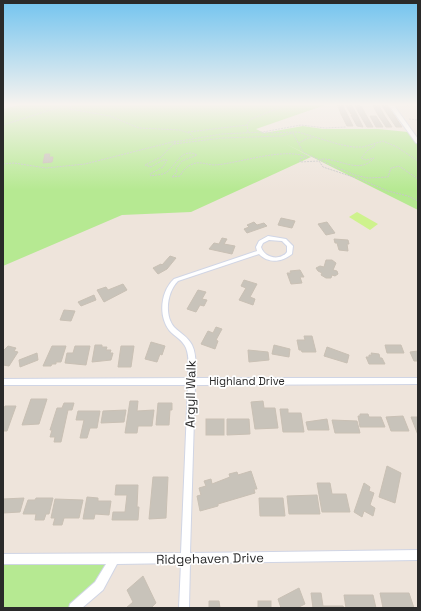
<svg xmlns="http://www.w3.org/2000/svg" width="421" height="611" viewBox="0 0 421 611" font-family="'Space Grotesk',sans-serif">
  <rect width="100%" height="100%" fill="#eee4db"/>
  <g fill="#b6e992">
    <polygon points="23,104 328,104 256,129 264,133 303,126 323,129 378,129 408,132 418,146 418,210 286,144 311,157 191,212 122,215 3,266 3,109"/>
    <polygon points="3,559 114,559 74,608 3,608"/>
  </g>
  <polygon fill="#cef28d" points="357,212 378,224 370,230 349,217"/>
  <g fill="#c8c3ba" stroke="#c9c0b4">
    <polygon points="337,104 342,104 347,114 341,114"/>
    <polygon points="345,104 351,104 357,115 351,114"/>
    <polygon points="354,104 360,104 366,115 360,115"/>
    <polygon points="372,104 378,104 384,115 378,115"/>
    <polygon points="381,104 386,104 394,115 388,115"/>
    <polygon points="341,114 347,114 353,126 347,126"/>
    <polygon points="351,115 357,115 363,127 357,126"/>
    <polygon points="360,115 366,115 373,127 367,127"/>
    <polygon points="378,115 384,115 392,127 386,127"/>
    <polygon points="388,115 394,115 402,127 396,127"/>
    <polygon points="370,116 376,116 383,127 376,127"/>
    <polygon points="45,154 50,154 49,157 53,157 52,162 43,163"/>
    <polygon points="281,218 295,221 292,228 278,225"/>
    <polygon points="254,222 257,225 264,223 267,226 247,233 244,229 249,227 247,225"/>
    <polygon points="327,222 335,233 326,235 318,224"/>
    <polygon points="222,238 227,239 224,244 235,246 232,254 209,249 214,243 219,244"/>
    <polygon points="334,239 348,240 349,244 347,244 348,251 339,250 337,243 335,243"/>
    <polygon points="170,256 176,258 167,269 158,274 153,268 161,264 162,265"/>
    <polygon points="326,260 332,260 336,263 333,270 337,271 338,274 335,276 332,275 331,278 326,278 321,275 322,273 318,271 316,268 320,266 324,267"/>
    <polygon points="300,270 304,277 300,277 302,283 291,284 287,273 291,273 290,271"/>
    <polygon points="244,280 257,284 250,297 255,299 253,305 239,300 246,288 241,286"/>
    <polygon points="123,284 127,290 104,302 97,290 106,287 108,290"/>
    <polygon points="198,290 206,292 202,299 207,300 204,306 200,305 196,312 187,309"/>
    <polygon points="94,295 96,300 81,306 78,302"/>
    <polygon points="64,310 75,311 71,321 60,320"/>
    <polygon points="216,327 222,329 216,340 218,341 215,349 201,344 208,331 213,333"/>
    <polygon points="304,336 312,336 316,352 302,352 301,350 299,350 297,340 305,340"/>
    <polygon points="151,342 165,346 162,355 160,354 157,362 145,359"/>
    <polygon points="95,345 102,345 102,347 107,347 106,350 111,350 110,353 113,353 111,360 92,362"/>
    <polygon points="274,345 290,349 289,357 272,354"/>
    <polygon points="385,345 401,345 404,353 387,353"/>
    <polygon points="8,346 16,348 14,351 18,352 9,366 3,365 3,351"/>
    <polygon points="52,346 66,346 61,362 56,362 56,364 52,364 51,366 43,366"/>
    <polygon points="75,346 90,346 86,365 65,363 67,353 73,353"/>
    <polygon points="121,346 134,346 131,367 118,367"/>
    <polygon points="327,347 349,355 347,363 324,356"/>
    <polygon points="248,350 268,352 269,360 249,362"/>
    <polygon points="418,351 418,361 414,361 410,352"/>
    <polygon points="37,353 38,360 20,367 19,360"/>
    <polygon points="371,353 379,354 380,358 382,358 385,364 369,364 366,357 369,357 369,355 372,355"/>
    <polygon points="31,399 47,399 39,424 22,425"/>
    <polygon points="130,401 138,401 137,411 154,410 152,426 138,426 137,433 125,433"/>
    <polygon points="263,401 264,408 275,408 278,428 255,429 251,402"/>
    <polygon points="64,403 74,403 72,410 68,410 61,442 54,442 55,437 50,437 52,430 50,430 57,408 62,408"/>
    <polygon points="158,403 172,403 172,410 170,410 169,425 156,425"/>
    <polygon points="5,406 16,406 7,431 3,431 3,410"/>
    <polygon points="280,409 288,409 288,413 301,413 304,432 283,432"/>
    <polygon points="126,410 124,422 101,423 103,411"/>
    <polygon points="78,411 100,411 97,428 90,428 87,438 80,438 84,420 76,420"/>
    <polygon points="360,414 368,414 369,417 381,417 385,427 360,427 358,416 360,416"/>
    <polygon points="403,416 409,431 391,431 386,417"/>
    <polygon points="411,417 418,417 418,435"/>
    <rect x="206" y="419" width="18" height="16"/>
    <polygon points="227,419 249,419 250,434 227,435"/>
    <polygon points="327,419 329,430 308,430 306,422"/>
    <polygon points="332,420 357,421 360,433 335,433"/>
    <polygon points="387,466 401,473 395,503 379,497"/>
    <polygon points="251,471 257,489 254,489 255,493 218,504 218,506 200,511 197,496 201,495 199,488 206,486 204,481 211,479 212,484 230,477 229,474 237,472 238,475"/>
    <polygon points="153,477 168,477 166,518 149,519"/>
    <polygon points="317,483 330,483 332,494 346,494 350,512 322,512"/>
    <polygon points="364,483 370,487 369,491 374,493 370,505 375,508 373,516 364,511 362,517 354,512"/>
    <polygon points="116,485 138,485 137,507 139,507 138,520 112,520 113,512 125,512 127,495 115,495"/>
    <polygon points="317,495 320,514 289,514 287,496"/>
    <polygon points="87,497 98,498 98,501 111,501 109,515 95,514 94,519 83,519"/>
    <polygon points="24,498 20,512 3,513 3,499"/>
    <polygon points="36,498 53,498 49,514 46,514 44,520 35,520 36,514 23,514 28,500 35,500"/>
    <polygon points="259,498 283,498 285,516 260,516"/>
    <polygon points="55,499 83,500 79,518 64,518 62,525 53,525 55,518 51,518"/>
    <polygon points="143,576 156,603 151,608 126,608 133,602 127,590"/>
    <polygon points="299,588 305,604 297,608 281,608 278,599"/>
    <polygon points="311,593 321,593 323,606 343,606 344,608 313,608"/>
    <polygon points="380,593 409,593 414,608 383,608"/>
    <polygon points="344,595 373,595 376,608 346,608"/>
    <polygon points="209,601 219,601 220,608 209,608"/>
    <rect x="258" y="601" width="13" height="7"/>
  </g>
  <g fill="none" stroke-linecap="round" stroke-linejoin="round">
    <defs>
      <path id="street" d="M 268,236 L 286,239 L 293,246 L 292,254 C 282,262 269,264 259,254 L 178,281 C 167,292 164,315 174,327 C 180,333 188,337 192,345 C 197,355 195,367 195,378 L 418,378 L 418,384 L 195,385 L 190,553 L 418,550 L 418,560 L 190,563 L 189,608 L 179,608 L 181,563 L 117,564 L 103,590 L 82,608 L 69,608 L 70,604 L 95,582 L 106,564 L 3,564 L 3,554 L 181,553 L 188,385 L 3,385 L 3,379 L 188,378 C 188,368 190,358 186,348 C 183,340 174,336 169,330 C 158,315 161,291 174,279 L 257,251 L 256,247 L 259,241 ZM 269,240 L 282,241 L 287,246 L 287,252 C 286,254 284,255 282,256 C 274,260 263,255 261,247 L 263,243 Z"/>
      <polygon id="secondary" points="388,104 393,104 418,139 418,143 416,143"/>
    </defs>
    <use href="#street" stroke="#d0d5e5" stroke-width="2"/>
    <use href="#secondary" stroke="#d0d5e5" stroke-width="2"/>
    <g stroke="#c8c8c8" stroke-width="1" stroke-dasharray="2 1" stroke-linecap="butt">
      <polyline points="71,104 70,109 110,116 139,128 180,130 189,133 193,137"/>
      <polyline points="401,105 418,106"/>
      <polyline points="409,119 418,120"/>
      <polyline points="3,125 69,104"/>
      <polyline points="188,132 247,125"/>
      <polyline points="248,132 247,124 251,119 289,104"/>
      <polyline points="262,133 298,132 338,144 353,147 363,147 383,141 397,147 418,161"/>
      <polyline points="293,133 303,152 324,162 355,175 368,178 388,177 391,168 399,166 418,179"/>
      <path d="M 179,141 L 175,142 L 161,157 L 145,165 L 151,167 L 163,160 L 167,160 L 163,167 L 150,174 L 151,176 C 155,175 163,175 167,172 C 176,165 182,147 197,155 L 182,161 L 176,169 L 177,172 L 172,177 L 180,176 C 184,169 188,165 196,163 C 202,162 209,165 215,165 C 240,163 284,147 307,157 L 300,159 L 300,162 L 319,161 L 323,167 L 356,178"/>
      <polyline points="180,141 222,134 263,132 301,125 325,128 346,127"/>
      <polyline points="299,143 308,138 313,138"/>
      <polyline points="174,144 222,138 282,136 292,133"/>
      <path d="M 321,161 L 321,159 C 339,158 360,175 374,158 L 366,160 L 361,158 L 368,150 L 375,146 L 374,144"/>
      <polyline points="3,164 14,163 46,168 85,164 176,141"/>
      <polyline points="357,178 388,191 408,196 418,201"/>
    </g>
    <use href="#street" fill="#fff" fill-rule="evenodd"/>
    <use href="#secondary" fill="#fff" fill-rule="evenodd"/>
  </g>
  <linearGradient id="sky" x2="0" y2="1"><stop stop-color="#73c4ef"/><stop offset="0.55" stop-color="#f7f3ef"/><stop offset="1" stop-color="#f7f3ef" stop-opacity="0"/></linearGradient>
  <rect width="421" height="190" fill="url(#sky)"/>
  <g text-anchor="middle" stroke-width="3.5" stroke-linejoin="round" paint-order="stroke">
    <g font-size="11" fill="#2a2a2a" stroke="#fff">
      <text x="247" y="385">Highland Drive</text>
    </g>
    <g font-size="13" fill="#2a2a2a" stroke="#fff">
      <text transform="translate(190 394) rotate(-89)" y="5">Argyll Walk</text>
      <text transform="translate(210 558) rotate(-1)" y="5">Ridgehaven Drive</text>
    </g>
  </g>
  <rect width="421" height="611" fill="none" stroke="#2a2a2a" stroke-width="8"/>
</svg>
